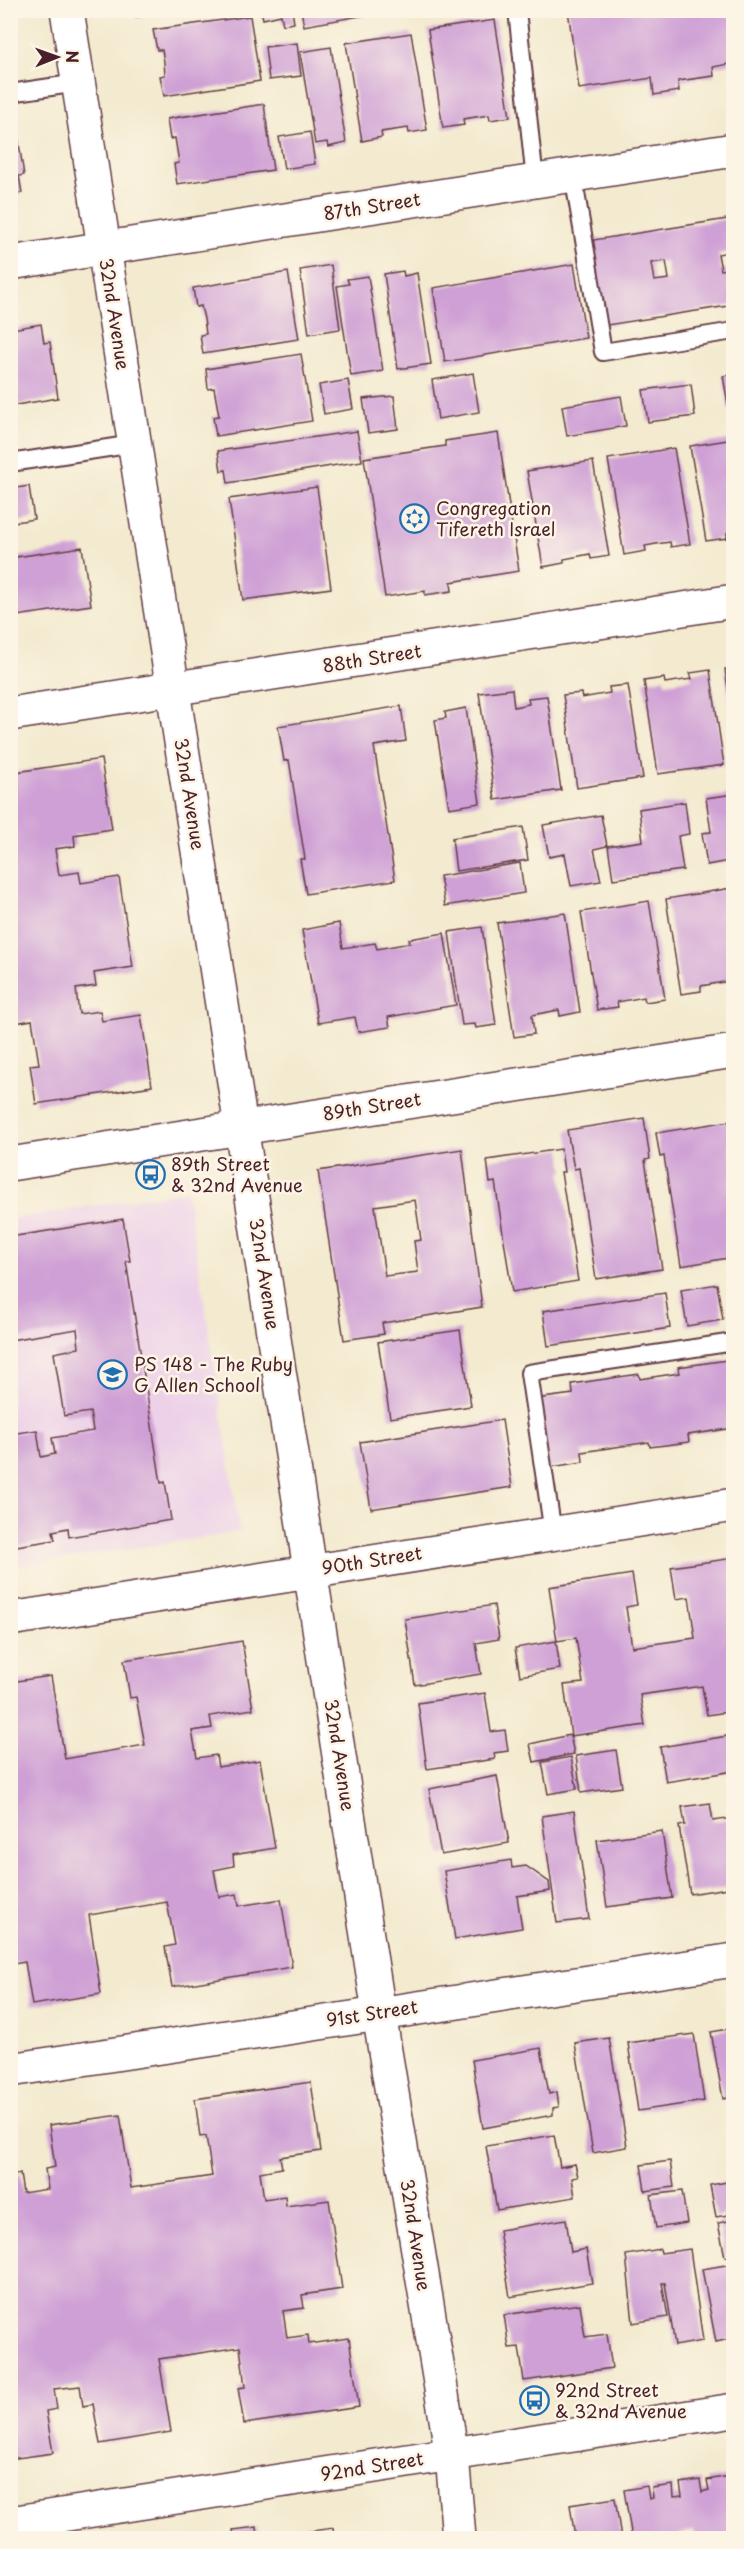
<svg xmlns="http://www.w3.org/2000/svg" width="744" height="2549" viewBox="0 0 744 2549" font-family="'Playpen Sans',sans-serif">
  <rect width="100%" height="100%" fill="#fcf5e5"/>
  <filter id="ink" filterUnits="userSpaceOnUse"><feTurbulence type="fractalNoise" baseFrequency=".0167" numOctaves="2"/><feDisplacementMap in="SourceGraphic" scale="12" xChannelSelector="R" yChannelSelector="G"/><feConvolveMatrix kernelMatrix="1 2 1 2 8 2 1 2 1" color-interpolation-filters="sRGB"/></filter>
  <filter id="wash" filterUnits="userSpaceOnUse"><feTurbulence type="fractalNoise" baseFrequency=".008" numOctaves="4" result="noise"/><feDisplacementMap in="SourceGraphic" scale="24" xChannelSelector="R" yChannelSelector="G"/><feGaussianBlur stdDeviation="1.35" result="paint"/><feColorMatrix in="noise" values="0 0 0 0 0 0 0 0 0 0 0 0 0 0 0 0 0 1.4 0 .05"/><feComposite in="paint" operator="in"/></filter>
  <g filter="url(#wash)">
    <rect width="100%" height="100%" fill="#f3eacf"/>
    <polygon fill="#edd1e9" points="187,1191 240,1532 11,1567 11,1219"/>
    <g id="blocks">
      <g fill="#cfa0d5" fill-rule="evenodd">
        <polygon points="135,10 169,10 169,12 136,17"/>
        <polygon points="261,10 292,10 294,23 283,25 281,15 263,19"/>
        <polygon points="301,10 365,10 366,15 304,26"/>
        <polygon points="568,10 734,10 734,63 713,67 714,76 678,81 679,91 654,95 652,78 579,89"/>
        <polygon points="250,16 260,81 164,96 160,76 165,75 164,62 162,50 157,50 153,30"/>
        <polygon points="495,20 510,117 490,120 489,115 463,119 464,125 443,128 428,30"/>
        <polygon points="411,33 427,130 409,133 408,128 381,132 382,137 362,141 346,43"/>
        <polygon points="297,43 301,76 269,80 265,47"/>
        <polygon points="331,47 346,143 328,147 327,142 315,144 300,52"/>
        <polygon points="264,104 273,170 177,184 174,164 179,163 175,138 170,139 167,119"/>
        <polygon points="15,119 24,175 19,176 22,193 10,195 10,120"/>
        <polygon points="310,132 315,164 284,169 279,137"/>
        <path d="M 734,218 L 734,251 L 718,254 L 721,270 L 734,268 L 734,305 L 601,326 L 587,241 ZM 666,261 L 669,279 L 654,281 L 651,263 Z"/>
        <polygon points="574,264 586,338 445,362 433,288"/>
        <polygon points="331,265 340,329 309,334 300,270"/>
        <polygon points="403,271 404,276 417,273 431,364 398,369 384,274"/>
        <polygon points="288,272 299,339 203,354 200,335 206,334 204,319 201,306 196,307 193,288"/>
        <polygon points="368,276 383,371 351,376 337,286 349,284 347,279"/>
        <polygon points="41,324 44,343 50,342 58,398 10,406 10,348 15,347 12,329"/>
        <polygon points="301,354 312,421 216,436 213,417 219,416 214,388 208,389 206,369"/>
        <polygon points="473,373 479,412 438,419 432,380"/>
        <polygon points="734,374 734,410 729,410 723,376"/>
        <polygon points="348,380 353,409 324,414 319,385"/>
        <polygon points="691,384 695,416 648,422 643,390"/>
        <polygon points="394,396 398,429 368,433 363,399"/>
        <polygon points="621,396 626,426 567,436 562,406"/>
        <polygon points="357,431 362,461 228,483 226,470 221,471 218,451"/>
        <polygon points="498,433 519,571 451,582 452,591 425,595 425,591 385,597 364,458 445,446 445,441"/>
        <polygon points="734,439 734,532 727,533 727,538 706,541 690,446"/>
        <polygon points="674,448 690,544 671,547 670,542 656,544 645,546 646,551 624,555 608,459"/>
        <polygon points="593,461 609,556 591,559 590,554 564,559 564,563 543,567 527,471"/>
        <polygon points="29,486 34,519 10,523 10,489"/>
        <polygon points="317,487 331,588 243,600 229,499"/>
        <polygon points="82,547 91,605 10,617 10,558"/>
        <polygon points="734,667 734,715 732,715 725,669"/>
        <polygon points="710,670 724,765 658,774 644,681 664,678 665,683 692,679 690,673"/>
        <polygon points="628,685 643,778 577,788 563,695 581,693 582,698 610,693 609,687"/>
        <polygon points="512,689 514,707 529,704 528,698 547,696 561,790 495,800 479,693"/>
        <polygon points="401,706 406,741 374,746 395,880 306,894 300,859 305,859 289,760 284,761 278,726"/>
        <polygon points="466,708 480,803 449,808 435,720 446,718 445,712"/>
        <polygon points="101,759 112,829 74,835 75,846 55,849 59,875 79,872 81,883 119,877 133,967 94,973 96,986 76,989 79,1014 100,1011 102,1021 141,1015 152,1086 36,1104 30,1065 39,1064 32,1020 10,1024 10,773"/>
        <polygon points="734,794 734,860 707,865 702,833 711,832 706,798"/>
        <polygon points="685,802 689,834 678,836 683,870 613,879 608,846 643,841 639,809"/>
        <polygon points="601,815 607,846 594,849 601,881 571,886 565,854 549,857 543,825"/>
        <polygon points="523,827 528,860 456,871 452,838"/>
        <polygon points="520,863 524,893 445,906 440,876"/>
        <polygon points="732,888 734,985 730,986 729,981 701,986 701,991 681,994 666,899"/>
        <polygon points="649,901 665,999 645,1002 644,997 617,1002 618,1007 597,1010 581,912"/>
        <polygon points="565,913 580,1012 560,1016 559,1010 532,1015 534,1034 514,1037 497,923"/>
        <polygon points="339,923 343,948 375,943 377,949 410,943 409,939 444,933 456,1005 388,1017 390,1027 358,1032 355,1017 318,1023 302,930"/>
        <polygon points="482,927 496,1025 476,1028 475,1024 462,1025 449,932"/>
        <polygon points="644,1118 650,1159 645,1160 662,1269 596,1279 579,1168 574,1169 567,1130"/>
        <polygon points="730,1121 733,1143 730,1143 734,1167 734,1257 681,1266 664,1156 660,1157 656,1133"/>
        <path d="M 462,1149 L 482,1307 L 382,1323 L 384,1334 L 344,1340 L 318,1171 ZM 415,1200 L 421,1240 L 414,1241 L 418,1272 L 385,1276 L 375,1206 Z"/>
        <polygon points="561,1149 564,1172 561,1172 578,1281 512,1292 495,1182 490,1183 487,1160"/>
        <polygon points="123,1219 130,1261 126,1261 161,1483 165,1482 171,1520 69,1537 68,1528 53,1531 55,1540 10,1547 10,1434 37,1430 41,1457 55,1454 52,1438 93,1431 90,1412 64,1416 54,1353 79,1348 77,1329 10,1340 10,1237"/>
        <polygon points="717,1284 723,1320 687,1326 681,1290"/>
        <polygon points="665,1293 670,1328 548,1346 543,1311"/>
        <polygon points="460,1330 471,1406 390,1418 378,1342"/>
        <polygon points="734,1359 734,1428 688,1435 689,1442 650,1447 649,1442 582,1452 583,1462 545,1468 535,1399 573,1394 572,1384 639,1374 640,1379 679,1373 678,1367"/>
        <polygon points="502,1420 512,1487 371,1509 360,1442"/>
        <polygon points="734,1558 734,1711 707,1715 702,1686 640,1695 645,1725 571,1736 564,1685 583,1683 576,1638 557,1641 549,1587 632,1574 637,1605 626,1607 632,1647 695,1638 689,1597 676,1599 671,1567"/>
        <polygon points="494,1605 499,1639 476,1643 481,1674 415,1685 405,1619"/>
        <polygon points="242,1641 253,1709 210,1716 212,1728 192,1731 197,1758 216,1755 218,1767 260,1760 275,1848 233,1855 234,1866 214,1870 219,1897 237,1894 239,1906 281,1899 292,1967 172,1987 165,1947 175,1945 167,1902 89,1915 101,1994 32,2005 25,1962 13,1964 10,1949 10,1682 51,1676 65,1759 145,1745 136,1697 130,1698 124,1660"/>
        <polygon points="556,1641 560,1669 520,1676 515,1648"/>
        <polygon points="485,1693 491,1732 505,1730 508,1751 494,1753 495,1759 427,1769 418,1703"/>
        <polygon points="570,1735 574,1754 534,1762 530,1744"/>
        <polygon points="734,1735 734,1771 666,1782 660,1747"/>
        <polygon points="616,1750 622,1787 581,1793 576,1756"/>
        <polygon points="571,1757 577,1789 548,1794 542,1762"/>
        <polygon points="497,1776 509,1843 441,1855 429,1789"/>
        <polygon points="710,1803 713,1821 734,1818 734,1887 690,1894 679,1826 685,1825 682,1807"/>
        <polygon points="574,1811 589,1919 557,1923 542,1816"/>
        <polygon points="662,1831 672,1898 607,1907 597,1840"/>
        <polygon points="511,1860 512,1868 526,1866 549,1882 550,1891 517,1896 522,1928 455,1939 444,1871"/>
        <polygon points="734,2028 734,2097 723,2099 711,2032"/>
        <polygon points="694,2034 704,2101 638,2111 628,2043"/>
        <polygon points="609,2038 627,2147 593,2153 575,2043"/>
        <polygon points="541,2048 549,2094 557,2092 559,2107 553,2108 553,2115 483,2128 472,2060"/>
        <polygon points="311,2082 321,2151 280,2157 282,2168 260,2172 264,2199 285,2196 286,2206 329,2200 342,2289 302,2295 304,2308 283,2311 287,2338 308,2335 309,2344 349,2338 359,2407 244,2424 238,2388 245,2387 240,2347 159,2359 171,2432 100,2444 93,2404 83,2406 80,2386 54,2389 57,2409 46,2411 53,2453 10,2459 10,2176 20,2174 23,2193 48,2189 45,2169 55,2167 49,2125 120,2115 131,2188 212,2176 206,2136 200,2137 195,2099"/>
        <polygon points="554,2135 560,2167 575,2164 578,2177 572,2178 575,2197 497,2210 486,2146"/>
        <polygon points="670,2161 674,2187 645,2191 641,2165"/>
        <polygon points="733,2181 734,2214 716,2217 710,2185"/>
        <polygon points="682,2191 687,2223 656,2228 651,2195"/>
        <polygon points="566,2219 571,2252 586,2249 592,2283 510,2297 499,2230"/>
        <polygon points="734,2220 734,2255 725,2257 718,2223"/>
        <polygon points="660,2249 661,2253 690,2249 703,2341 675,2346 665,2283 662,2283 668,2317 633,2323 626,2255"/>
        <polygon points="732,2264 734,2338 716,2342 702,2269"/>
        <polygon points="580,2304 585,2337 607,2334 612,2368 524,2381 519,2347 509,2348 504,2315"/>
        <polygon points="729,2476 731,2490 734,2489 734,2538 695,2538 694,2532 680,2534 680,2538 632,2538 624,2490 647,2486 649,2499 653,2498 652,2488 673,2485 674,2497 682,2496 680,2483 700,2480 702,2492 709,2490 707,2480"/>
        <polygon points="615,2498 621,2538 575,2538 570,2505"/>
        <polygon points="257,2527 258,2538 234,2538 233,2530"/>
        <polygon points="333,2528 334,2538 270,2538 270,2537"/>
      </g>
    </g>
  </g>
  <g filter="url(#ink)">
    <use href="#blocks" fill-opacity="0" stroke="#633d44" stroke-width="1.5"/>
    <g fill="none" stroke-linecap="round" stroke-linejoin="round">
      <defs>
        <g id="lane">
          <polyline points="517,10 535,181"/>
          <polyline points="10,93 78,83"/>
          <polyline points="573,175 603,352 734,331"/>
          <polyline points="10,463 134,444"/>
          <polyline points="553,1533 529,1373 734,1342"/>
        </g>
        <g id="street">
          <polyline points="67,10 385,2051 452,2455 459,2538"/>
          <polyline points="10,263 734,150"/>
          <polyline points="10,714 734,601"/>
          <polyline points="10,1164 734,1051"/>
          <polyline points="10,1619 734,1505"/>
          <polyline points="10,2070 734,1960"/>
          <polyline points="10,2523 734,2410"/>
        </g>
      </defs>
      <use href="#lane" stroke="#633d44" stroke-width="20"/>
      <use href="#street" stroke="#633d44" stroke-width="36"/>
      <use href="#lane" stroke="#fff" stroke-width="16"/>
      <use href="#street" stroke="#fff" stroke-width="33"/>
    </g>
  </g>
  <defs>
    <symbol id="synagogue-ring" viewBox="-11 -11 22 22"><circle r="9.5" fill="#fcf5e5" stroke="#1f6fb2" stroke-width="1.5"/><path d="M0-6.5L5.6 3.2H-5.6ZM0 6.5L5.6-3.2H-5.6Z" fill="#1f6fb2"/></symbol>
    <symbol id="bus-ring" viewBox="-11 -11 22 22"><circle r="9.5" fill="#fcf5e5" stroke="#1f6fb2" stroke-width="1.5"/><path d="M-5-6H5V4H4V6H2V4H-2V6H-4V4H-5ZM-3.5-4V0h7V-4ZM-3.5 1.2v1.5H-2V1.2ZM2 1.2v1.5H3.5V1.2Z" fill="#1f6fb2"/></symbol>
    <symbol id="school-ring" viewBox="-11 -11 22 22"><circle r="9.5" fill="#fcf5e5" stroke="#1f6fb2" stroke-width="1.5"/><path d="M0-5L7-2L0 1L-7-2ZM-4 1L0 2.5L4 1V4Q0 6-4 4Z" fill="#1f6fb2"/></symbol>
  </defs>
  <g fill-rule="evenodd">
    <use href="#synagogue-ring" x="398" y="502" width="33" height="33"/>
    <use href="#bus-ring" x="134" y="1158" width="33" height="33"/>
    <use href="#school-ring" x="96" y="1358" width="33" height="33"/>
    <use href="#bus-ring" x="518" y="2384" width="33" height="33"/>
  </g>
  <g text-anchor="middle" stroke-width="5" stroke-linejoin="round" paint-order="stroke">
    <g font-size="18" fill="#4a1f2b" stroke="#fcf5e5">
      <text transform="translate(372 207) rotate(-9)" y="6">87th Street</text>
      <text transform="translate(114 314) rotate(81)" y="6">32nd Avenue</text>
      <text transform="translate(372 659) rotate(-9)" y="6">88th Street</text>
      <text transform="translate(189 794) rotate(81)" y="6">32nd Avenue</text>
      <text transform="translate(372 1107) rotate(-9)" y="6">89th Street</text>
      <text transform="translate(264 1274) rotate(81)" y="6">32nd Avenue</text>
      <text transform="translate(372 1561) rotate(-9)" y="6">90th Street</text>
      <text transform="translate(339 1755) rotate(81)" y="6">32nd Avenue</text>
      <text transform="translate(372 2014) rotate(-9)" y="6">91st Street</text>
      <text transform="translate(415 2235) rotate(81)" y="6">32nd Avenue</text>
      <text transform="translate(372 2467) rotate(-9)" y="6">92nd Street</text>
    </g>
    <g font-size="18" fill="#4a1f2b" stroke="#fcf5e5" text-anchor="start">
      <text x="436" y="515">Congregation<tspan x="436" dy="21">Tifereth Israel</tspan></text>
      <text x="171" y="1171">89th Street<tspan x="171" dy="21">&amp; 32nd Avenue</tspan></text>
      <text x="134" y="1371">PS 148 - The Ruby<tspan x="134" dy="21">G Allen School</tspan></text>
      <text x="555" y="2397">92nd Street<tspan x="555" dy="21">&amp; 32nd Avenue</tspan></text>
    </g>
  </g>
  <rect width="744" height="2549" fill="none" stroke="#fcf5e5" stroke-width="36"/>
  <g transform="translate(57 57) rotate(89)" stroke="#fcf5e5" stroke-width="4.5" paint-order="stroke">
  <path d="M0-4.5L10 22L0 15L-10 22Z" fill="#4a1f2b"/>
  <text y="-9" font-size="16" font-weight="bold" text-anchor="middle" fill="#4a1f2b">N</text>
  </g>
</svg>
